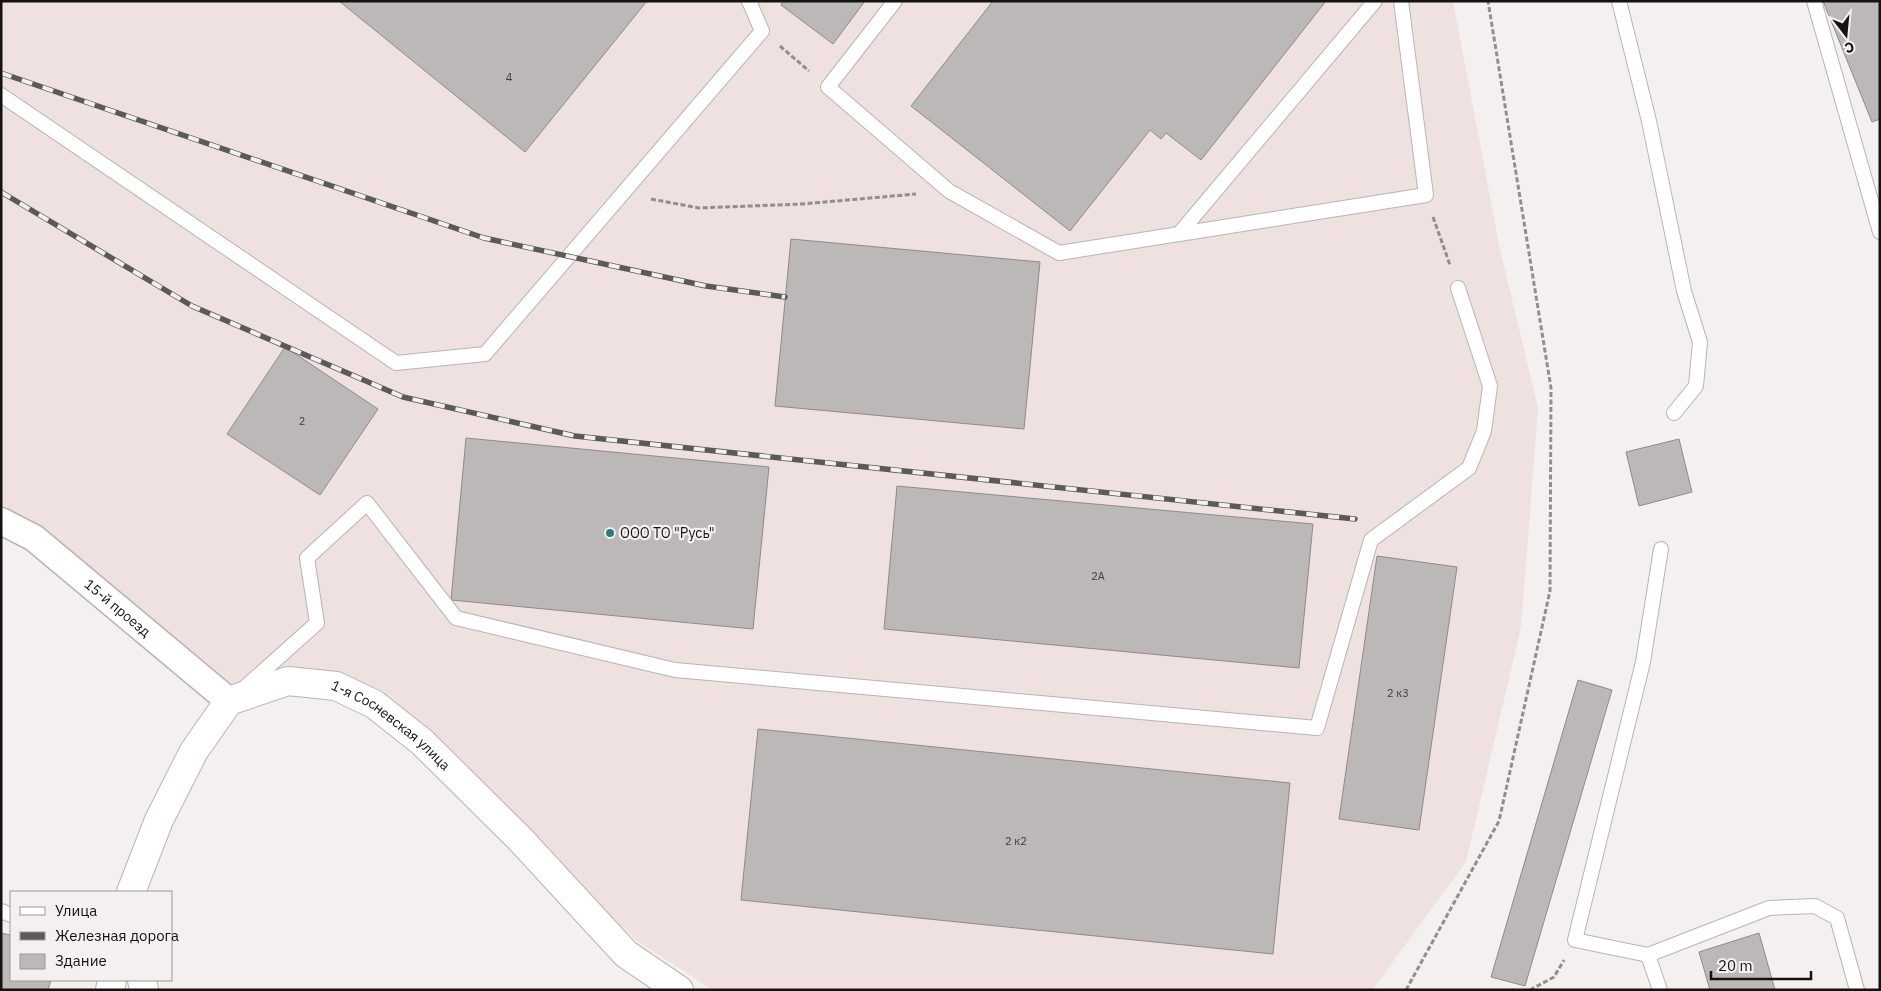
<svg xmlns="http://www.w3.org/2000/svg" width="1881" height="991" viewBox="0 0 1881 991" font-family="'IBM Plex Sans',sans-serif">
  <rect width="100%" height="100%" fill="#f4f0ef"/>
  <polygon fill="#eee1df" points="1,1 1453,1 1499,245 1538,408 1521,627 1466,862 1372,990 713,990 637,941 380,701 308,678 229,692 43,532 1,506"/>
  <g fill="#bcb8b7" stroke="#8e8a89">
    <polygon points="339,1 647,1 525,152"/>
    <polygon points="783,1 865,1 833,44 781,5"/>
    <polygon points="993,1 1326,1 1201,160 1166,133 1161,139 1150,130 1070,231 911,106"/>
    <polygon points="1823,1 1880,1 1880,119 1872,122"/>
    <polygon points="791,239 1040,262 1024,429 775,406"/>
    <polygon points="285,347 378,409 320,495 227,434"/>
    <polygon points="466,438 769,467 753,629 451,600"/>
    <polygon points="1679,439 1692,492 1639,506 1626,452"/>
    <polygon points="897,486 1313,524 1299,668 884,629"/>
    <polygon points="1377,556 1457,567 1419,830 1339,819"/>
    <polygon points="1578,680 1612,690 1525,986 1491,977"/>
    <polygon points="758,729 1290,783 1273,954 741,900"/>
    <polygon points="1,933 11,935 11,980 51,980 48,990 1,990"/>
    <polygon points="1759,933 1775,990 1710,990 1699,952"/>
  </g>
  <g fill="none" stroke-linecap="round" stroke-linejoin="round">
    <defs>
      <g id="lane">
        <polyline points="895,1 828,87 949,191 1059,253 1426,195 1401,1"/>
        <polyline points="1619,1 1649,121 1684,291 1700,342 1696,386 1674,413"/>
        <polyline points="1814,1 1880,232"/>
        <polyline points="1,95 396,363 485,354 762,31 749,1"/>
        <polyline points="1179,234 1375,1"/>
        <polyline points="1661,549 1643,662 1575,940 1648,955 1769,908 1815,906 1837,918 1857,990"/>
        <polyline points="242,690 317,623 307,558 367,503 456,618 675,670 1317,728 1371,540 1469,468 1484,431 1490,386 1458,288"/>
        <polyline points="1,911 11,915"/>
        <polyline points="1648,955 1660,990"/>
      </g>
      <g id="street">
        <path id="s1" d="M 1,521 L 34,538 L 229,701"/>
      </g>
      <g id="secondary">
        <path id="s2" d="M 131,892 L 159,820 L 194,751 L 229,701 L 288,681 L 336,686 L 374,704 L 422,742 L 520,839 L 626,954 L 679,990"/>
        <polyline points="142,980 144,990"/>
        <polyline points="110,990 112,980"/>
      </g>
    </defs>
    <use href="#lane" stroke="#b9b4b4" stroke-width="16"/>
    <use href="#street" stroke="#b9b4b4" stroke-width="29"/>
    <use href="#secondary" stroke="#b9b4b4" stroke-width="30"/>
    <g stroke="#918e8d" stroke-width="3" stroke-dasharray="5 2.5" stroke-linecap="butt">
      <polyline points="780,46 809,71"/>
      <polyline points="651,199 699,208 802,204 916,194"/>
      <polyline points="1433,217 1450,265"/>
      <polyline points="1406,990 1499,821 1550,591 1551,388 1488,1"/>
      <polyline points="1530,990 1554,977 1564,960"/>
    </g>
    <use href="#lane" stroke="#fff" stroke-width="14"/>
    <use href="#street" stroke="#fff" stroke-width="26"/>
    <use href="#secondary" stroke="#fff" stroke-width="28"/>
    <defs>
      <g id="rail">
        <polyline points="1,73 484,238 706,286 785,297"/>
        <polyline points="1,192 192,306 403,397 575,436 1355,519"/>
      </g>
    </defs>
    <use href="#rail" stroke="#5c5a59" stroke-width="5.5"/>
    <use href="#rail" stroke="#f4f0ef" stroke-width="4" stroke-dasharray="11" stroke-linecap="butt"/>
  </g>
  <circle fill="#317a7a" stroke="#f4f0ef" stroke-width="2" cx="610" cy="533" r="5"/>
  <g text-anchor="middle" stroke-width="4.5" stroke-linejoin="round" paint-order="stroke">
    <g font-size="11" fill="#3e3c3b">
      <text x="509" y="81">4</text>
      <text x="302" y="425">2</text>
      <text x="1098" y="580">2А</text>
      <text x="1398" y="697">2 к3</text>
      <text x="1016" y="845">2 к2</text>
    </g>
    <g font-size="14" fill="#141212" stroke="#f4f0ef" text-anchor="start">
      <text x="620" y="538">ООО ТО "Русь"</text>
    </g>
    <g font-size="14" fill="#141212" stroke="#f4f0ef">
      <text dy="5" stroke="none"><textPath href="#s1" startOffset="146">15-й проезд</textPath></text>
      <text dy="5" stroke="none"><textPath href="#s2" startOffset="394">1-я Сосневская улица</textPath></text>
    </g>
  </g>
  <rect width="1881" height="991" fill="none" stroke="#141212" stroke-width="5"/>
  <rect x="10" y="891" width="162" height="90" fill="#f4f0ef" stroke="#9a9797"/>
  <rect x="20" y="907" width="25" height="8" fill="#ffffff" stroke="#9a9797"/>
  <text x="55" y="916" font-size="15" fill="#141212">Улица</text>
  <rect x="20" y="932" width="25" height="8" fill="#5c5a59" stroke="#9a9797"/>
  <text x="55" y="941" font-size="15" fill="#141212">Железная дорога</text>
  <rect x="20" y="954" width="25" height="15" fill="#bcb8b7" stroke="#9a9797"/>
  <text x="55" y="966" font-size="15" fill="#141212">Здание</text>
  <g transform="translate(1846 35) rotate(164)" stroke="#f4f0ef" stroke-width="4" paint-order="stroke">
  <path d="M0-4L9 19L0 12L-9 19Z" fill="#141212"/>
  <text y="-8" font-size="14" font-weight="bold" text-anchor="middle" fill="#141212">С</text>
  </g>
  <path d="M1711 971v8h100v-8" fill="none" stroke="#141212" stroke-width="2.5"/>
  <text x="1718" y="971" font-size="15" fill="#141212" stroke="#f4f0ef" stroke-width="4" paint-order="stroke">20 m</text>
</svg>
